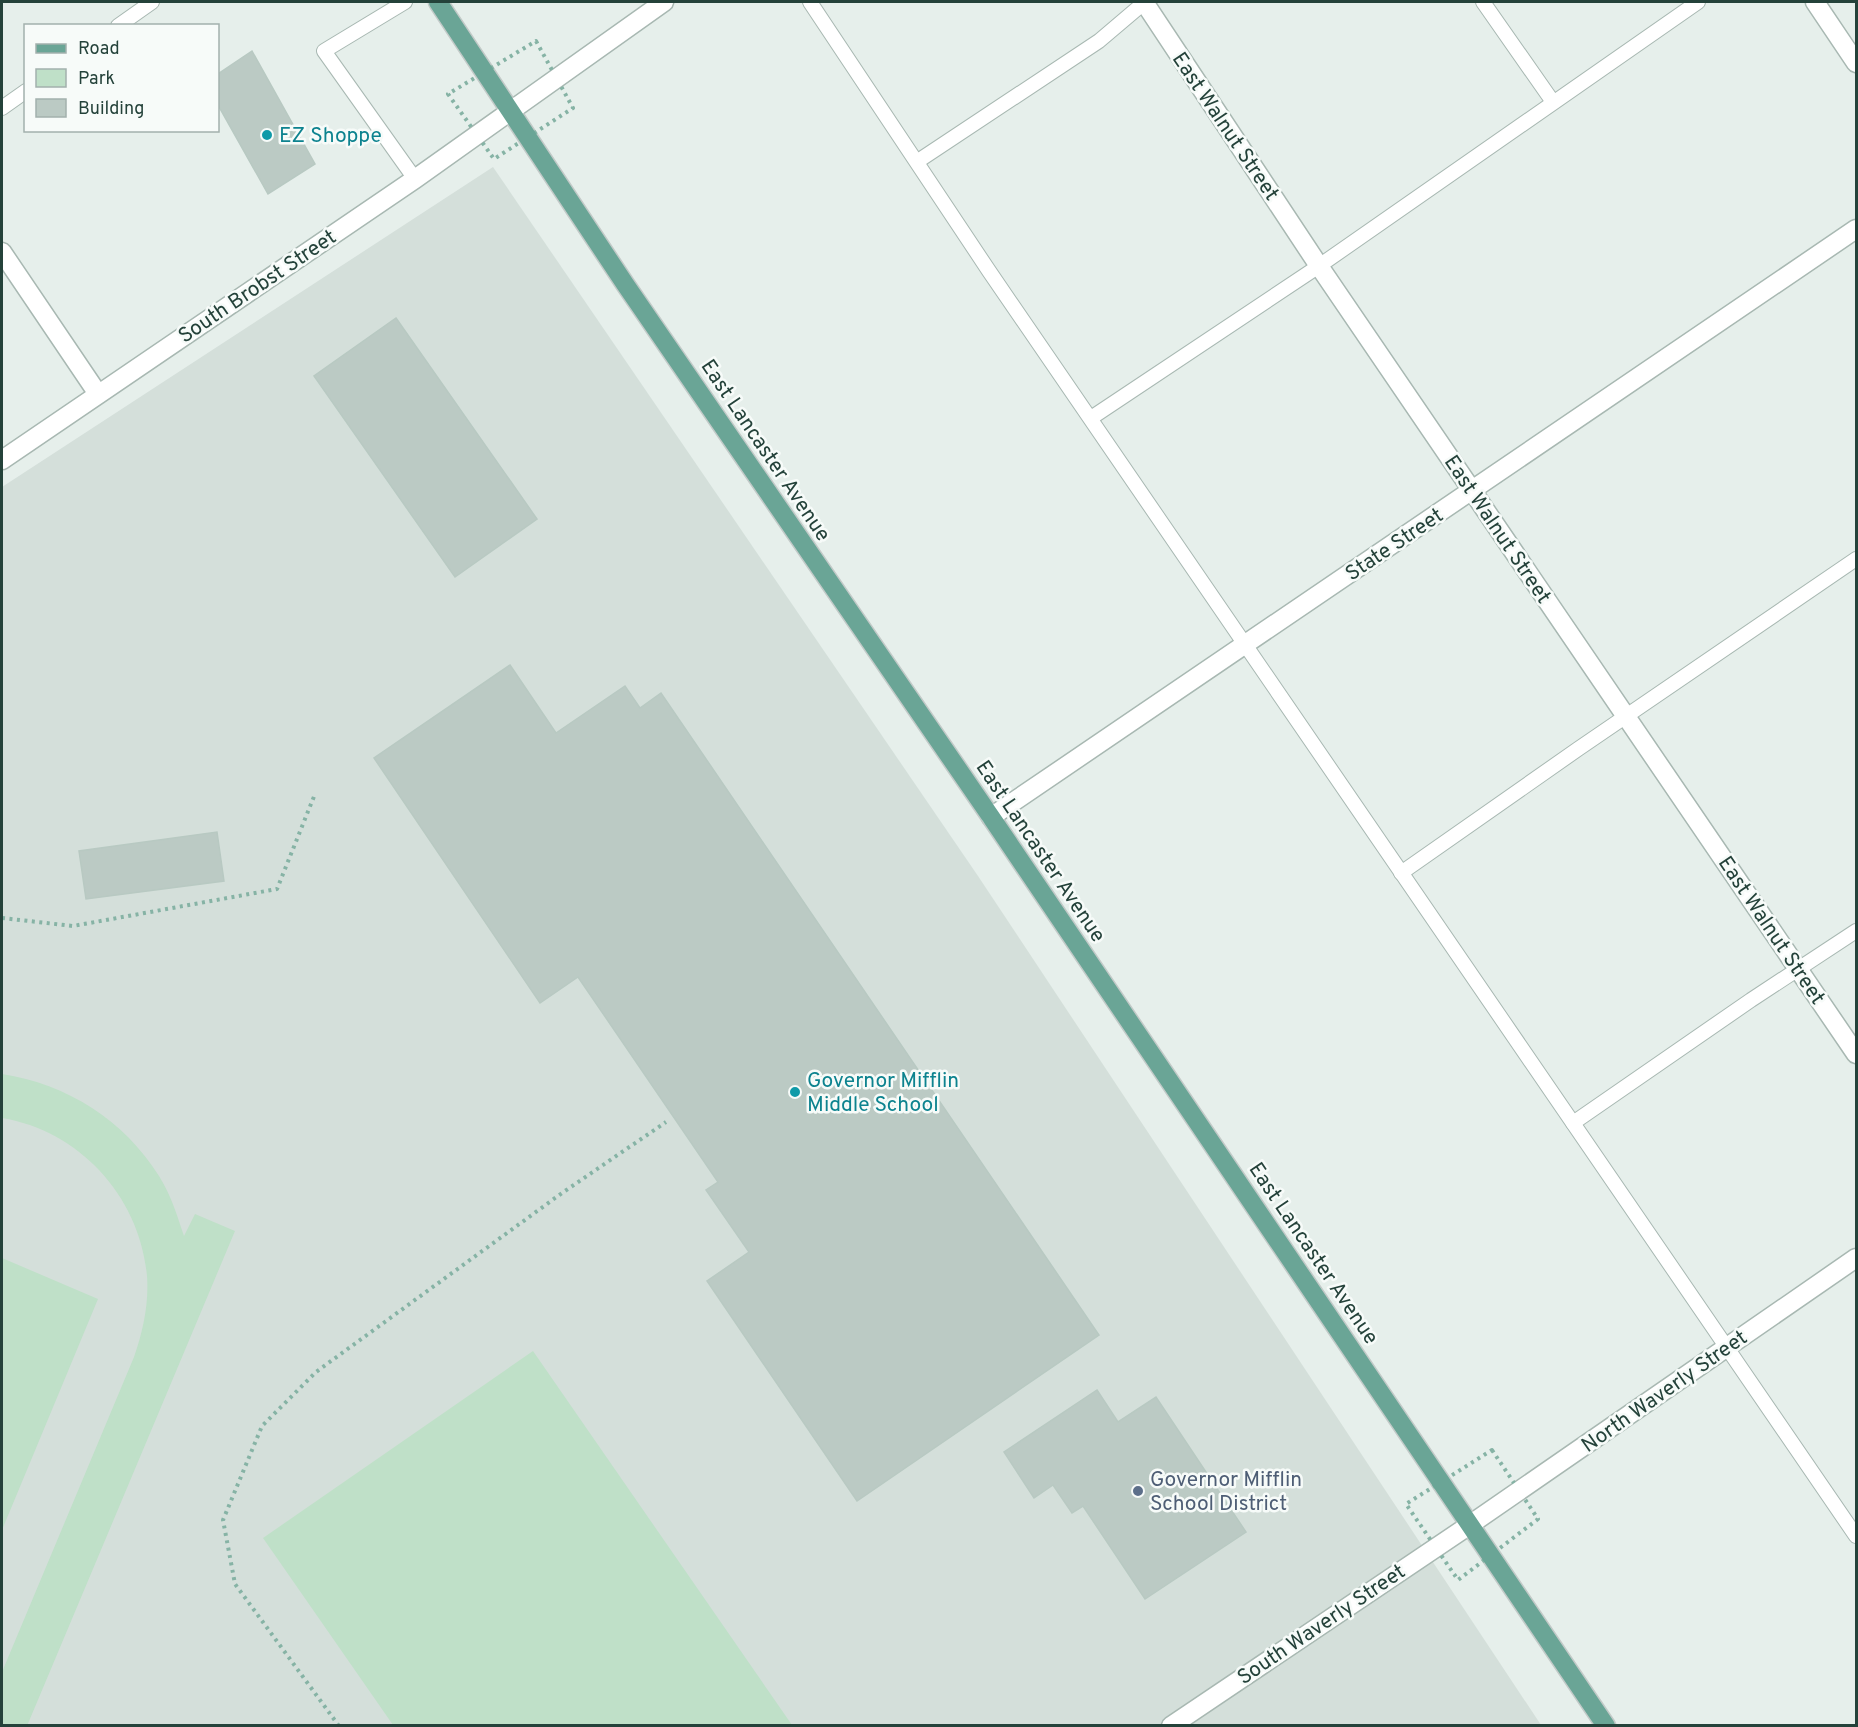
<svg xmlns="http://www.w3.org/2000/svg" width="1858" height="1727" viewBox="0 0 1858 1727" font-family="Overpass,sans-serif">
  <rect width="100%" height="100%" fill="#e6efeb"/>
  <polygon fill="#d4dfda" points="493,167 978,876 1541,1725 2,1726 2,487"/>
  <g fill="#bfe0c8">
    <path d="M 2,1074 C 67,1084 124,1120 159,1176 C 171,1195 177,1215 184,1236 L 195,1214 L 235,1231 L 27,1726 L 2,1725 L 2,1672 L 134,1357 C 143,1331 149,1304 147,1276 C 140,1197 80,1131 2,1118 Z"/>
    <polygon points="2,1258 98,1299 2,1530"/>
    <polygon points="533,1351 792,1725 393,1725 263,1538"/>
  </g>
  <g fill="#bbcac4" stroke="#b8c9c2" stroke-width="1.5">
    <polygon points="252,51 315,164 268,194 218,105 218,74"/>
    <polygon points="396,318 537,519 455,577 314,376"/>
    <polygon points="510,665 556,733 625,686 640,708 661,693 1099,1335 857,1501 707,1281 749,1252 706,1190 718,1182 578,977 540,1003 374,758"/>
    <polygon points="217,832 224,881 86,899 79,851"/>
    <polygon points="1097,1390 1118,1422 1156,1397 1246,1532 1145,1599 1083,1506 1072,1513 1053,1485 1034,1498 1004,1452"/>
  </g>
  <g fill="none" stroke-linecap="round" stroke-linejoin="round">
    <defs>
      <g id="service">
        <polyline points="405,2 324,51 415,179"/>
        <polyline points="810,2 989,271 1856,1536"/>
        <polyline points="1483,2 1553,102"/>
        <polyline points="118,26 152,2"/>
        <polyline points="2,108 26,91"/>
        <polyline points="918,161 1099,41 1145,2"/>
        <polyline points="1091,418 1319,266 1698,2"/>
        <polyline points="1401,873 1578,749 1856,559"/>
        <polyline points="1573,1123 1751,1000 1856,931"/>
      </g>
      <g id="minor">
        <polyline points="1144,2 1319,266 1856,1054"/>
        <polyline points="1815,2 1856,63"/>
        <polyline points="2,252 98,394"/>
        <polyline points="2,460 415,179 664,2"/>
        <polyline points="991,817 1856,229"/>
      </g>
      <polyline id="tertiary" points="1171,1726 1471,1524 1856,1258"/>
      <polyline id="primary" points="438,2 625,284 991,817 1606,1726"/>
    </defs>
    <use href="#service" stroke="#a8b8b2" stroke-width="16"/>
    <use href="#minor" stroke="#a8b8b2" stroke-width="21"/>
    <use href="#tertiary" stroke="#a8b8b2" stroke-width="21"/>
    <use href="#primary" stroke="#c2cac8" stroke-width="21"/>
    <g stroke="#86b3a5" stroke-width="4" stroke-dasharray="3 4.5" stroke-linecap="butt">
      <polygon points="536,41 573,108 494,159 448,94"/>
      <polyline points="2,918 73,926 277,889 315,794"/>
      <polygon points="1492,1450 1538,1519 1458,1580 1406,1504"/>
      <polyline points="339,1726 235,1584 223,1520 262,1426 316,1372 562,1193 666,1122"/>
    </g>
    <use href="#service" stroke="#fff" stroke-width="14"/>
    <use href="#minor" stroke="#fff" stroke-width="18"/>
    <use href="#tertiary" stroke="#fff" stroke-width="18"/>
    <use href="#primary" stroke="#6aa596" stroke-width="18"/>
  </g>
  <g fill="#0f9aa8" stroke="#f7fbf9" stroke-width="2">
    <circle cx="267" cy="135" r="6"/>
    <circle cx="795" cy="1092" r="6"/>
  </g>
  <circle fill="#5c6f8a" stroke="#f7fbf9" stroke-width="2" cx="1138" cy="1491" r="6"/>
  <g text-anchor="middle" stroke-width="5" stroke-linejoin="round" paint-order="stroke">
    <g font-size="21" fill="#24423a" stroke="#f7fbf9">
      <text transform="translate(1226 126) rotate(56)" y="7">East Walnut Street</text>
      <text transform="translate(257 286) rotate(-34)" y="7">South Brobst Street</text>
      <text transform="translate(766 450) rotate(56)" y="7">East Lancaster Avenue</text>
      <text transform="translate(1498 529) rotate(56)" y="7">East Walnut Street</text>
      <text transform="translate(1394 544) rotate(-34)" y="7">State Street</text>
      <text transform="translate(1041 851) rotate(56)" y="7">East Lancaster Avenue</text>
      <text transform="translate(1772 930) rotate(56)" y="7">East Walnut Street</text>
      <text transform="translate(1314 1253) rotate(56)" y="7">East Lancaster Avenue</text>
      <text transform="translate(1664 1391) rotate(-35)" y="7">North Waverly Street</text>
      <text transform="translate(1321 1624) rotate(-34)" y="7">South Waverly Street</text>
    </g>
    <g font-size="21" fill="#0d838f" stroke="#f7fbf9" text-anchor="start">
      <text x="279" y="142">EZ Shoppe</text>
      <text x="807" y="1087">Governor Mifflin<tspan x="807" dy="24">Middle School</tspan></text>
    </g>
    <g font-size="21" fill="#4e5e75" stroke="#f7fbf9" text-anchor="start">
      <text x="1150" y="1486">Governor Mifflin<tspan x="1150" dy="24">School District</tspan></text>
    </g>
  </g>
  <rect width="1858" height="1727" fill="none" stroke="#24423a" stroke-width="6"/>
  <rect x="24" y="24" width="195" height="108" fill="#f7fbf9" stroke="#a3b1ad" stroke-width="1.5"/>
  <rect x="36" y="44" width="30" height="9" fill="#6aa596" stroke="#a3b1ad" stroke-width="1.5"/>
  <text x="78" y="54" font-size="18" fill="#24423a">Road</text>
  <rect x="36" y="69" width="30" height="18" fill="#bfe0c8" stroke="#a3b1ad" stroke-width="1.5"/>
  <text x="78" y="84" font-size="18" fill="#24423a">Park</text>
  <rect x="36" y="99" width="30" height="18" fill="#bbcac4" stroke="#a3b1ad" stroke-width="1.5"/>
  <text x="78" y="114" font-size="18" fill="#24423a">Building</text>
</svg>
